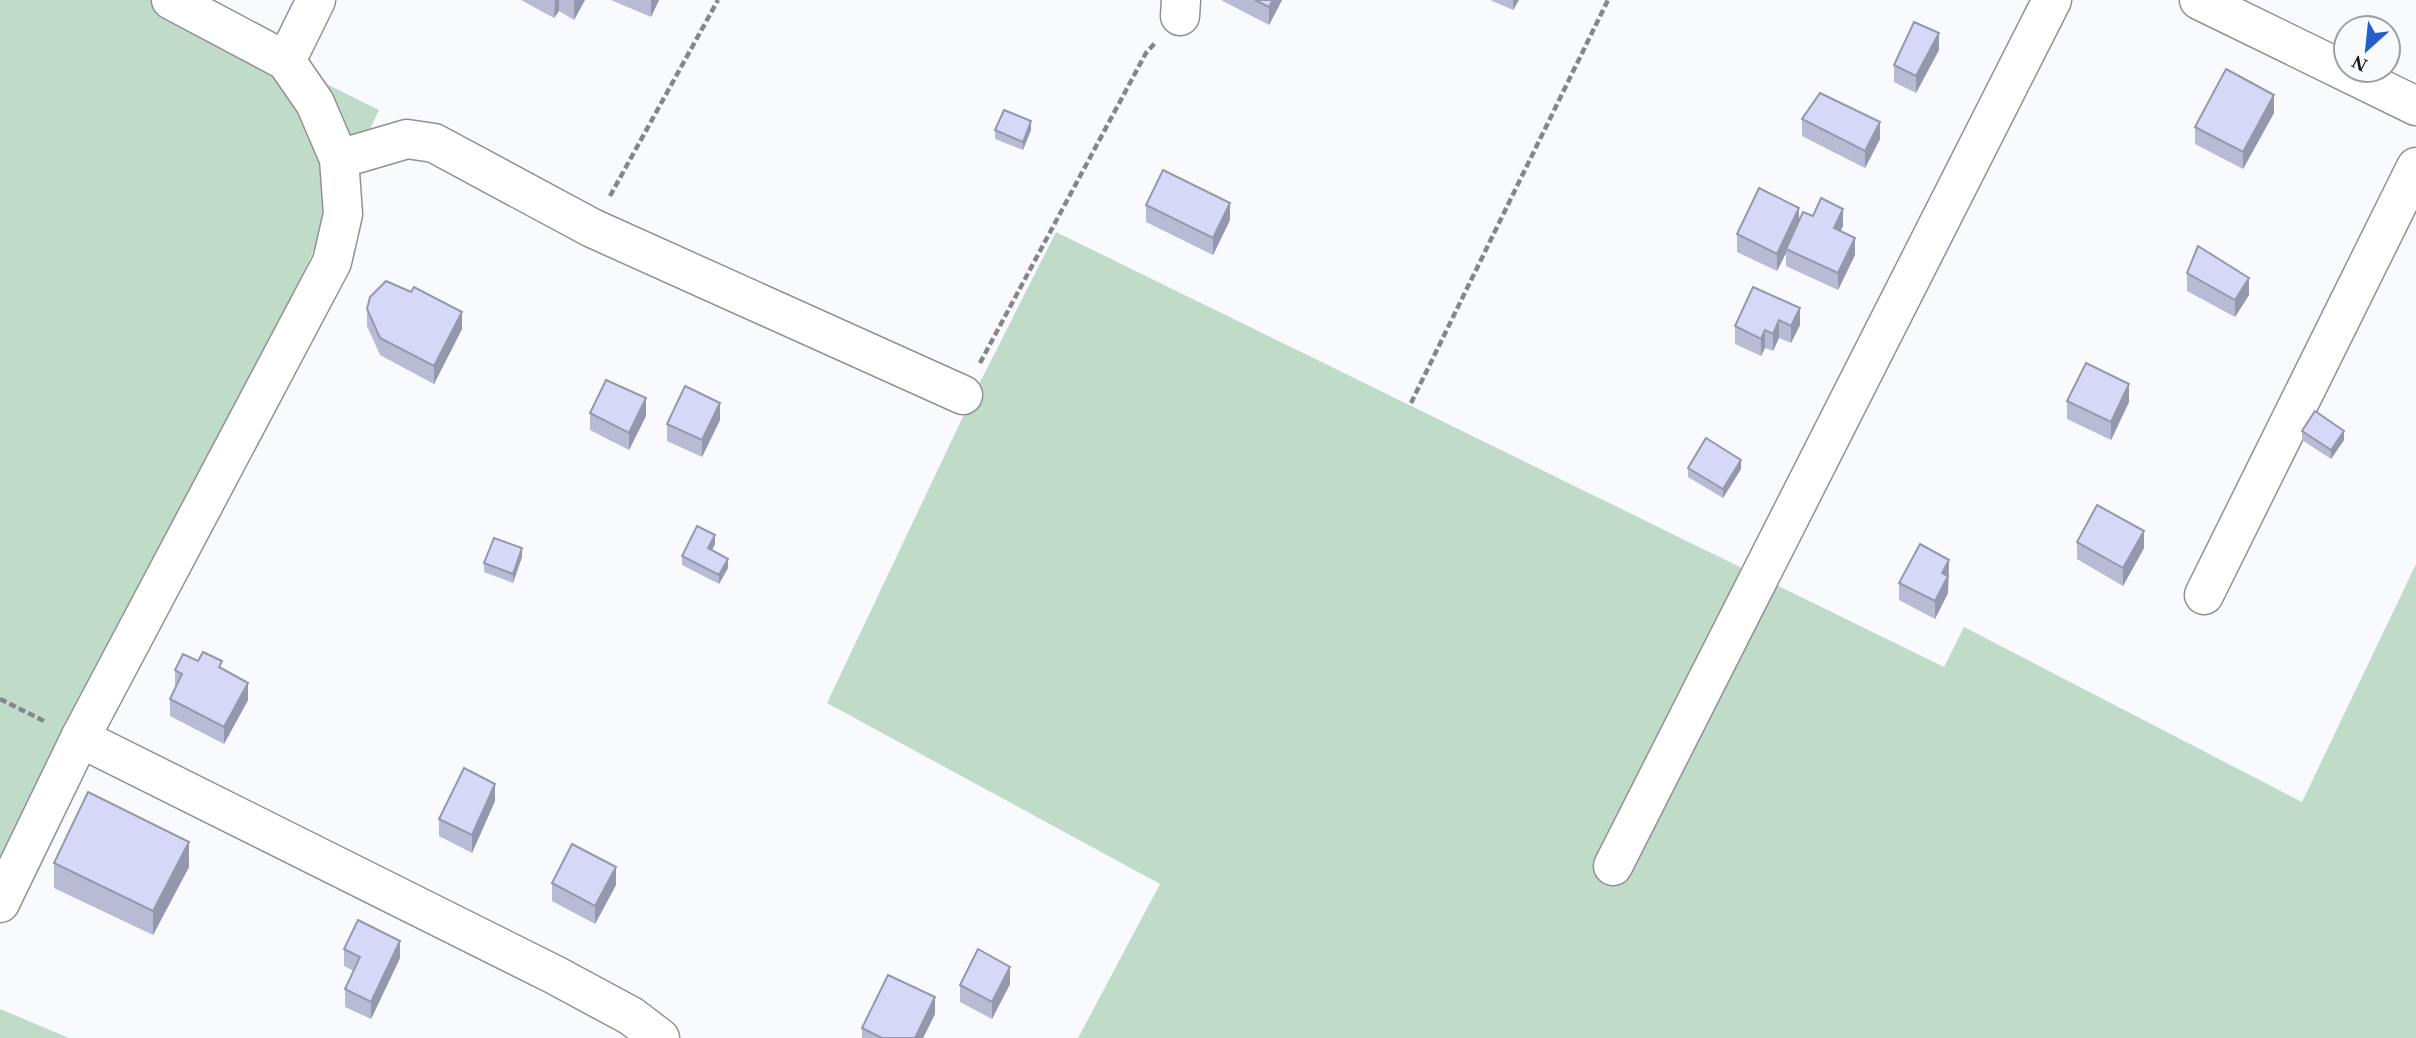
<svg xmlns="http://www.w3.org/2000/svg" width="2416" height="1038" viewBox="0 0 2416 1038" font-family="'Times New Roman',serif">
  <rect width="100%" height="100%" fill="#f9fafe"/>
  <g fill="#c0dcc9">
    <polygon points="0,0 158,0 379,110 0,924"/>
    <polygon points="1056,232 1944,667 1964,627 2302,802 2416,564 2416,1038 1078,1038 1160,884 827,703 969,404"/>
    <polygon points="0,1009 69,1038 0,1038"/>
  </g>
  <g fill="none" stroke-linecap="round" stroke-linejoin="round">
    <defs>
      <g id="minor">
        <polyline points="2199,0 2416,106"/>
        <polyline points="1180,16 1181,0"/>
        <polyline points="286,61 316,0"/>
        <polyline points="339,159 407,139 434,143 592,228 963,395"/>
        <polyline points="2204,595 2416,167"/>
        <polyline points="80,738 555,975 631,1016 660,1038"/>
        <polyline points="1613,866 2052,0"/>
        <polyline points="0,903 80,738 332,262 343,214 339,159 315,103 286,61 171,0"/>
      </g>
    </defs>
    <use href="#minor" stroke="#909197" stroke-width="41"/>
    <g stroke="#858689" stroke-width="4.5" stroke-dasharray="7 3.5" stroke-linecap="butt">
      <polyline points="610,196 718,0"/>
      <polyline points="980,363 1146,53 1156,42"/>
      <polyline points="1411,403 1608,0"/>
      <polyline points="0,699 46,722"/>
    </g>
    <use href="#minor" stroke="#fff" stroke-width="38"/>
  </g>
  <g fill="#b7bbd4">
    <polygon points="521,0 585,0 574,20 559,11 554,18"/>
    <polygon points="611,0 659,0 651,17"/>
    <polygon points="1221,0 1282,0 1269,25"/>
    <polygon points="1490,0 1519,0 1513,10"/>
    <polygon points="1939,50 1916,93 1894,82 1894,65"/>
    <polygon points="2274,113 2243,169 2195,144 2195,127"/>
    <polygon points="1802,119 1880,139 1865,168 1802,136"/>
    <polygon points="995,130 1031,130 1023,150 995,139"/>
    <polygon points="1146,205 1230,220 1213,255 1146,222"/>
    <polygon points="1813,216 1843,226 1840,231 1855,255 1838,290 1786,266 1786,253 1777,271 1737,252 1737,234"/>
    <polygon points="2187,273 2249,295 2235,317 2187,291"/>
    <polygon points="1753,287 1800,325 1791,343 1779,338 1773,351 1765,348 1761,356 1735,344 1735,326"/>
    <polygon points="367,309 462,329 434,384 380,355 367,326"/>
    <polygon points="2067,401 2129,402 2111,440 2067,419"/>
    <polygon points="590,413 646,416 629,450 590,430"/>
    <polygon points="720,420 702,457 667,441 667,424"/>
    <polygon points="2302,431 2344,440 2331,459 2302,440"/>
    <polygon points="1688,468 1741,469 1723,498 1688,477"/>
    <polygon points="2077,542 2144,548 2123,586 2077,559"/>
    <polygon points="715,544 712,550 728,568 719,584 682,565 682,556"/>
    <polygon points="522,557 513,583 484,572 484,563"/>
    <polygon points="1949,560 1948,593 1935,619 1899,600 1899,583"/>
    <polygon points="222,669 248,700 224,744 170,716 170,699 175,688 175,670"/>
    <polygon points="495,801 472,853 439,836 439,819"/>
    <polygon points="54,863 189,867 153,935 54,888"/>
    <polygon points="552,883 616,885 595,924 552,901"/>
    <polygon points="344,949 400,958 371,1019 345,1007 345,989 354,971 344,966"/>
    <polygon points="1010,984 992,1019 960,1002 960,985"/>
    <polygon points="935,1014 923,1038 862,1038 862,1028"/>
  </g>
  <g fill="#9598ad">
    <polygon points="555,0 559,0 559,11 554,18"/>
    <polygon points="575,0 585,0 574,20 574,2"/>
    <polygon points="651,0 659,0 651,17"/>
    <polygon points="1273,0 1282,0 1269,25 1269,7"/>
    <polygon points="1513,0 1519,0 1513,10"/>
    <polygon points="1939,33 1939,50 1916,93 1916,76"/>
    <polygon points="2274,95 2274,113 2243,169 2243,152"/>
    <polygon points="1031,121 1031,130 1023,150 1023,142"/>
    <polygon points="1880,122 1880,139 1865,168 1865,151"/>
    <polygon points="1230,203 1230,220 1213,255 1213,238"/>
    <polygon points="1799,208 1799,225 1786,249 1786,253 1777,271 1777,254"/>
    <polygon points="1843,209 1843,226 1834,245 1834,228"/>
    <polygon points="1855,238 1855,255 1838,290 1838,273"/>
    <polygon points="2249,278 2249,295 2235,317 2235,300"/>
    <polygon points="1800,308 1800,325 1791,343 1791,326"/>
    <polygon points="462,312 462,329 434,384 434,366"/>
    <polygon points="1779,320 1779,338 1773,351 1773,334"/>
    <polygon points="1765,330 1765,348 1761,356 1761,339"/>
    <polygon points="2129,384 2129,402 2111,440 2111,422"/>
    <polygon points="646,398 646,416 629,450 629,433"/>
    <polygon points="720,403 720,420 702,457 702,440"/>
    <polygon points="2344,431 2344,440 2331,459 2331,450"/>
    <polygon points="1741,460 1741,469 1723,498 1723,489"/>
    <polygon points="2144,531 2144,548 2123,586 2123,568"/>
    <polygon points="715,535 715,544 708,557 708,548"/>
    <polygon points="522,548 522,557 513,583 513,574"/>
    <polygon points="728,559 728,568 719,584 719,575"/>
    <polygon points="1949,560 1948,593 1935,619 1935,601 1942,573"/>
    <polygon points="248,683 248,700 224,744 224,727"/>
    <polygon points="495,784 495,801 472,853 472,835"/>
    <polygon points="189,842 189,867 153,935 153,911"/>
    <polygon points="616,867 616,885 595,924 595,906"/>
    <polygon points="400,941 400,958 371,1019 371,1002"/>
    <polygon points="1010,967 1010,984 992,1019 992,1002"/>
    <polygon points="935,997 935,1014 923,1038 915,1038"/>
  </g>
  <g fill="#d5d9f7" stroke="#9598ad" stroke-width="2">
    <polygon points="1255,0 1273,0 1269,7"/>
    <polygon points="1914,22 1939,33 1916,76 1894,65"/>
    <polygon points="2226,69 2274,95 2243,152 2195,127"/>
    <polygon points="1820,93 1880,122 1865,151 1802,119"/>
    <polygon points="1004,110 1031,121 1023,142 995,130"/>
    <polygon points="1163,170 1230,203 1213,238 1146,205"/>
    <polygon points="1759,188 1799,208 1777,254 1737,234"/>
    <polygon points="1821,198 1843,209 1834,228 1855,238 1838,273 1786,249 1803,212 1813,216"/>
    <polygon points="2198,246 2249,278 2235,300 2187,273"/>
    <polygon points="386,281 411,292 414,287 462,312 434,366 380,338 367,309 370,297"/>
    <polygon points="1753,287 1800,308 1791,326 1779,320 1773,334 1765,330 1761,339 1735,326"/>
    <polygon points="2086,363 2129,384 2111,422 2067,401"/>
    <polygon points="606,380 646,398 629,433 590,413"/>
    <polygon points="685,386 720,403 702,440 667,424"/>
    <polygon points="2315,411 2344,431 2331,450 2302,431"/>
    <polygon points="1706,438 1741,460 1723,489 1688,468"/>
    <polygon points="2097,505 2144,531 2123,568 2077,542"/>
    <polygon points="697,526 715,535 708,548 728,559 719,575 682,556"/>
    <polygon points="494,538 522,548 513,574 484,563"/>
    <polygon points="1920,544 1949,560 1942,573 1948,576 1935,601 1899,583"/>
    <polygon points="203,652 222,661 219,667 248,683 224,727 170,699 182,674 175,670 183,654 198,661"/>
    <polygon points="464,768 495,784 472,835 439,819"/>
    <polygon points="88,792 189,842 153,911 54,863"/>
    <polygon points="572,844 616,867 595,906 552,883"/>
    <polygon points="358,920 400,941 371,1002 345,989 360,957 344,949"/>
    <polygon points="978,949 1010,967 992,1002 960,985"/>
    <polygon points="888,975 935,997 915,1038 882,1038 862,1028"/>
  </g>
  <g transform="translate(2367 49) rotate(207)"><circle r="33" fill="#f9fafe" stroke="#9e9fa2" stroke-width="2"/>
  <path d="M0-5L12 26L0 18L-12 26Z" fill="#255ecb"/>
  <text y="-10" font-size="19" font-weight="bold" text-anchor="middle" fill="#161719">N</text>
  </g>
</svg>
